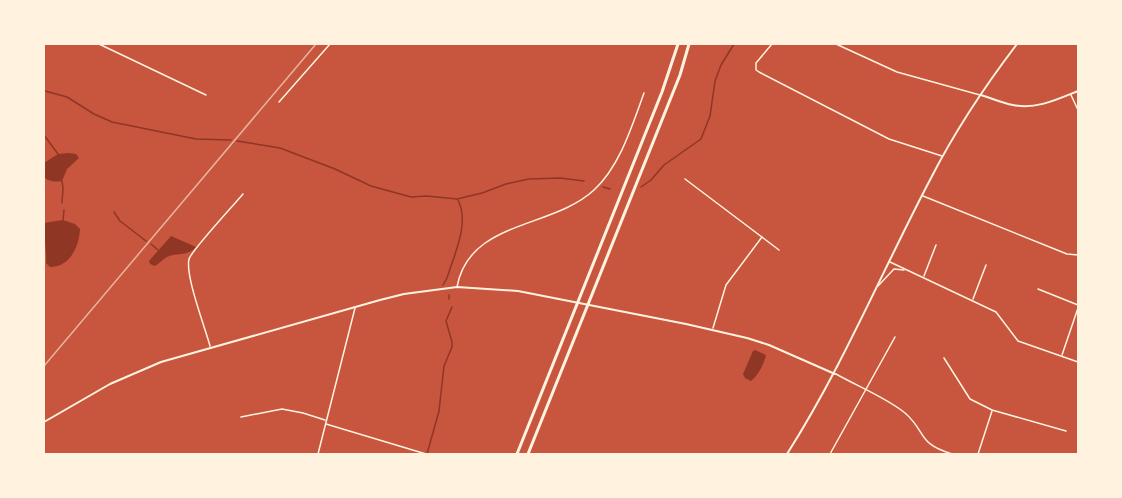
<svg xmlns="http://www.w3.org/2000/svg" width="1122" height="498" viewBox="0 0 1122 498" font-family="'Work Sans',sans-serif">
  <rect width="100%" height="100%" fill="#c8553d"/>
  <g fill="#8f3625">
    <path d="M 69,153 L 76,154 L 79,158 L 67,169 L 62,181 C 54,182 50,182 44,177 L 44,163 L 58,154 Z"/>
    <path d="M 63,220 L 75,224 L 80,229 C 79,247 70,267 50,267 L 46,263 C 47,249 43,237 44,223 Z"/>
    <path d="M 171,236 L 196,247 C 187,257 178,252 167,257 C 163,259 159,264 155,266 L 150,264 L 149,261 Z"/>
    <path d="M 755,350 L 766,355 C 764,364 758,376 751,381 L 745,378 L 743,374 L 753,351 Z"/>
  </g>
  <g fill="none" stroke-linecap="round" stroke-linejoin="round">
    <g stroke="#8f3625" stroke-width="1.5">
      <polyline points="45,91 67,97 94,114 112,122 196,139 231,140"/>
      <polyline points="44,135 58,154"/>
      <polyline points="237,141 280,148 335,169 371,186 411,197 427,196 457,199 482,193 506,184 529,179 560,178 584,181"/>
      <polyline points="62,181 63,188 62,203"/>
      <polyline points="603,187 610,189"/>
      <polyline points="641,187 651,180 664,165 701,139 710,116 715,81 721,65 734,44"/>
      <polyline points="114,212 120,221 146,241"/>
      <polyline points="63,220 64,210"/>
      <polyline points="151,244 158,250"/>
      <path d="M 443,285 L 447,278 C 454,255 470,223 458,200"/>
      <polyline points="449,295 449,299"/>
      <polyline points="427,454 439,411 444,366 452,347 452,342 446,321 452,307"/>
    </g>
    <g stroke="#fff3e0" stroke-width="1.5">
      <polyline points="99,44 206,95"/>
      <polyline points="772,44 756,63 756,70 759,72 889,139 942,156"/>
      <polyline points="836,44 897,72 980,95"/>
      <polyline points="1071,95 1078,110"/>
      <polyline points="279,102 330,44"/>
      <polyline points="685,179 779,250"/>
      <polyline points="923,196 1067,254 1078,255"/>
      <polyline points="890,262 996,312 1018,341 1078,362"/>
      <polyline points="924,276 936,245"/>
      <polyline points="878,286 894,269 904,270"/>
      <path d="M 457,287 C 469,220 552,229 594,190 C 620,166 632,126 644,93"/>
      <polyline points="1038,289 1078,305"/>
      <polyline points="973,299 986,265"/>
      <polyline points="713,328 726,285 762,237"/>
      <path d="M 210,346 C 205,327 185,276 189,259 C 192,250 233,206 243,194"/>
      <polyline points="1062,355 1078,308"/>
      <polyline points="944,358 970,399 992,410 1066,431"/>
      <path d="M 836,374 C 857,386 887,398 905,413 C 927,432 916,443 952,454"/>
      <polyline points="241,417 282,409 303,413 325,420"/>
      <polyline points="326,424 426,454"/>
      <polyline points="318,454 355,308"/>
      <polyline points="830,454 895,337"/>
      <polyline points="978,454 992,411"/>
    </g>
    <g stroke="#fff3e0" stroke-width="2">
      <path d="M 981,95 C 991,98 1002,103 1013,105 C 1036,110 1058,99 1078,91"/>
      <polyline points="44,422 110,384 161,362 380,300 404,294 457,287 518,291 686,324 747,338 769,345 835,374"/>
      <path d="M 787,454 C 843,366 882,271 931,178 C 955,131 985,86 1017,44"/>
    </g>
    <g stroke="#fff3e0" stroke-width="3">
      <polyline points="517,454 662,92 678,44"/>
      <polyline points="528,454 680,75 689,44"/>
    </g>
    <polyline stroke="#e9b49f" stroke-width="1.5" points="44,366 316,44"/>
  </g>
  <rect width="1122" height="498" fill="none" stroke="#fff3e0" stroke-width="90"/>
</svg>
